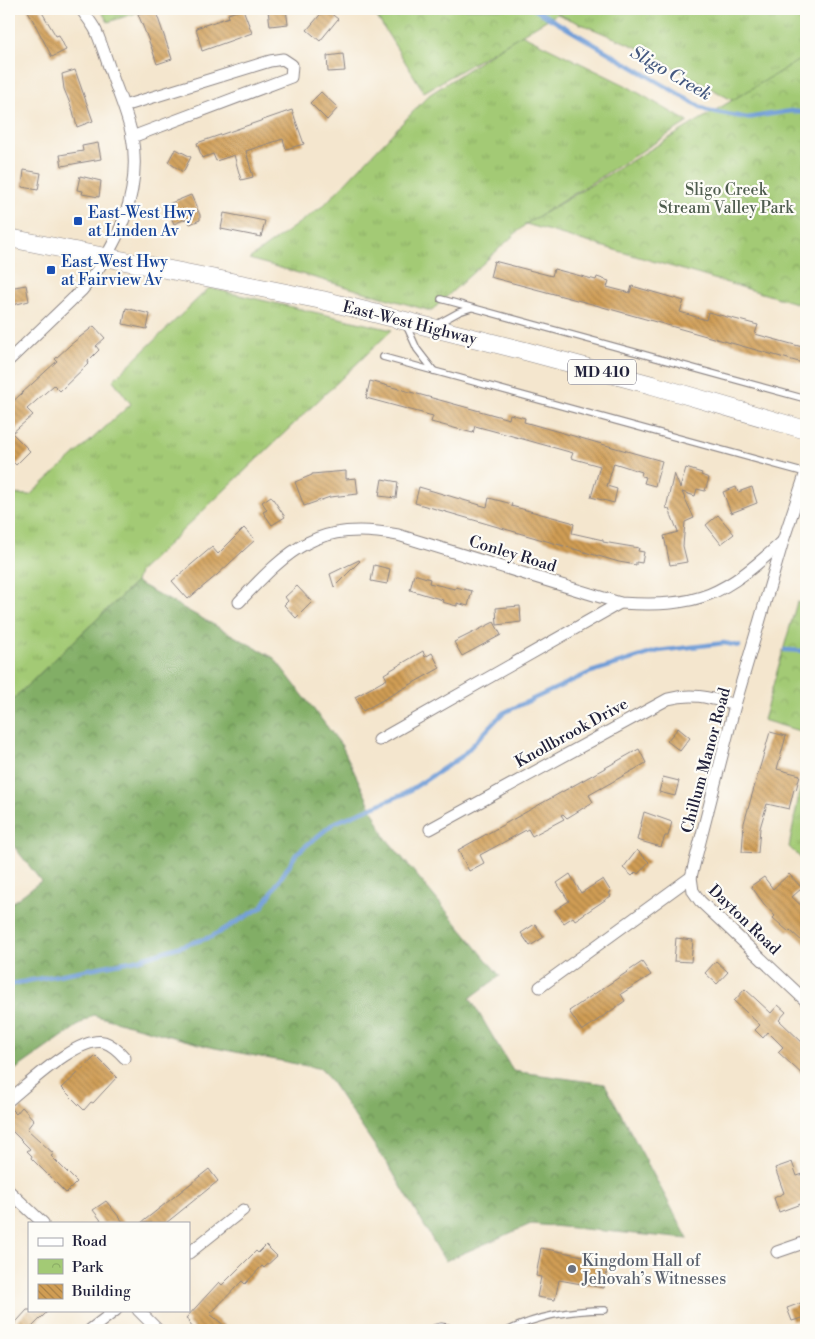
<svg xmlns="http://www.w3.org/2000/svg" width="815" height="1339" viewBox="0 0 815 1339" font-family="'Libre Bodoni',serif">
  <defs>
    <pattern id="grass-tufts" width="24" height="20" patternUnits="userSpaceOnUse" patternTransform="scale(1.25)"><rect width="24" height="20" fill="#a3ca75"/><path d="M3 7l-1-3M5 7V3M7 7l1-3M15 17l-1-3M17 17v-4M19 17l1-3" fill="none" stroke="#8cad66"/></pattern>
    <pattern id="forest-crowns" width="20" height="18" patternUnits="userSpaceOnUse" patternTransform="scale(1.25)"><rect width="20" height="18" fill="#82ae66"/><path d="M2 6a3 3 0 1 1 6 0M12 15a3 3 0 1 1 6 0" fill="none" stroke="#6a8d55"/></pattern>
    <pattern id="park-crowns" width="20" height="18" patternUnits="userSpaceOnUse" patternTransform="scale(1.25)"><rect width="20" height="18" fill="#a3ca75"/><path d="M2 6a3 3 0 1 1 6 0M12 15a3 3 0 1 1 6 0" fill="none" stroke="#8cad66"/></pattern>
    <pattern id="building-back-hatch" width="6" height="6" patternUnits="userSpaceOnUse" patternTransform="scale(1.25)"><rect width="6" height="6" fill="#d09d54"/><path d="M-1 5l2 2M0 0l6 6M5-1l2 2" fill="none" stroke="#a88047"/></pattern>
  </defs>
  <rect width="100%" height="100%" fill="#fdfcf7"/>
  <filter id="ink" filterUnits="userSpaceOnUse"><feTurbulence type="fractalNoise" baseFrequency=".02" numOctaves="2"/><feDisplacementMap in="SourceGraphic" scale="10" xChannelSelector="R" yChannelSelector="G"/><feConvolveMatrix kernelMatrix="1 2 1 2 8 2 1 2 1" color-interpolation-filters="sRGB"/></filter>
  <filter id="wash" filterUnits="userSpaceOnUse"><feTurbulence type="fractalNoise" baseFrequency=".0096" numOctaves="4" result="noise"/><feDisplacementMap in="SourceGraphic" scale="20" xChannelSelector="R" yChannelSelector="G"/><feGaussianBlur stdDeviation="1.12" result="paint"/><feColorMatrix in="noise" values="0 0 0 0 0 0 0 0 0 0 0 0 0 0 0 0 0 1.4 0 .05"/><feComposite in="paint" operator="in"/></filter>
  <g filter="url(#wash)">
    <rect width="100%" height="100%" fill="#f4e6ce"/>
    <g fill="url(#grass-tufts)" stroke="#627658">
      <polygon points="553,9 806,9 806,75 753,112 641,49 550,11"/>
      <polygon points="521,34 625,85 688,122 526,224 431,311 249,259 324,205 429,95"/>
      <polygon points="209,288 392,330 139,572 136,582 9,703 9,494 30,495 131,404 113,380"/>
      <polygon points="806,758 806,863 789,847"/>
    </g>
    <polygon fill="url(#forest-crowns)" stroke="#526850" points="136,582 274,658 342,746 385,837 500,976 470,998 513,1071 605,1084 688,1239 531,1224 445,1261 392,1171 322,1069 210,1047 93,1015 9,1074 9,905 41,881 9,840 9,703"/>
    <g fill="url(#park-crowns)" stroke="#627658">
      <polygon points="100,9 148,9 108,22"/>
      <polygon points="372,9 565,9 424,92"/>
      <polygon points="806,56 806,306 526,224"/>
      <polygon points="797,602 806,604 806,733 763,720"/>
    </g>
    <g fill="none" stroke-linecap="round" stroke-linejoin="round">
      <g stroke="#6f9dd7" stroke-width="4.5">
        <polyline points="534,9 706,110 747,118 791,111 806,113"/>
        <polyline points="785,650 806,651"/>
        <polyline points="9,986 17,983 136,960 211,937 262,907 297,853 334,823 404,794 461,757 503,713 591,672 658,651 724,643 739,646"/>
      </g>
    </g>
    <g id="blocks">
      <g fill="url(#building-back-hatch)">
        <polygon points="27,9 40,9 56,36 59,35 66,50 52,57"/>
        <polygon points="150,9 155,9 172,59 157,64 152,49 138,14"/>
        <polygon points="243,9 252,33 202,51 196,28 229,17 228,14"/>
        <polygon points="270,9 286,9 288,24 270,26 268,10"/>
        <polygon points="325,9 338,19 320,41 307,30"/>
        <polygon points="343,54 345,71 328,72 327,56"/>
        <polygon points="75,70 93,121 77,127 73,111 64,89 62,74"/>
        <polygon points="321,92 338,108 327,120 310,103"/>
        <polygon points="292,110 304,144 286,149 283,139 246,151 253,177 241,180 234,155 216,161 213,154 202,158 197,143"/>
        <polygon points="98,143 101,159 62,166 60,155 83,151 82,146"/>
        <polygon points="176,149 191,157 183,172 168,162 174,151 175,151"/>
        <polygon points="24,170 41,173 38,190 22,187"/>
        <polygon points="80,176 101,181 99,197 82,194 83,191 77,190"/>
        <polygon points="191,195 200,215 200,220 190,224 188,218 174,224 166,205"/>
        <polygon points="224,213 265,221 261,237 221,229"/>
        <polygon points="494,261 552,276 554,269 596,280 597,277 609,281 607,287 630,293 632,286 684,301 680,312 706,320 708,312 758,325 755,334 806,348 806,364 592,304 490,277"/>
        <polygon points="26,285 29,301 9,306 9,288"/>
        <polygon points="126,308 150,314 147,329 123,324"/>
        <polygon points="94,326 105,338 96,346 99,350 88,361 89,363 60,391 54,385 27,409 33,415 12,433 30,451 16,465 9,458 9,405 57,361 55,359 70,345"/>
        <polygon points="370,381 509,419 510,414 525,418 524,422 662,461 655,486 644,483 646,477 641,476 642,472 614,463 607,486 617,489 614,503 591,497 600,466 571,458 573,453 505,434 475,426 473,433 431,422 433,416 366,398"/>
        <polygon points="686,468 702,473 701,475 709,478 705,491 697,489 695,496 682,492 694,518 685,522 683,546 687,562 670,565 664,536 678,532 669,509 666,508 674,473 680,488"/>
        <polygon points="346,471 346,479 356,478 358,494 330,497 304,506 295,482 312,475 312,474"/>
        <polygon points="382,479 398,482 396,498 379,496"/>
        <polygon points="419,487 487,507 489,498 512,504 511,506 571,522 574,524 572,533 603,540 603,542 639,548 638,551 644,552 642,563 636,562 636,565 619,562 415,503"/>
        <polygon points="736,487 738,492 752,487 757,503 731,513 723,492"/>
        <polygon points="271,496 285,517 272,525 263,512 267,510 262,502"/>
        <polygon points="718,515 734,534 721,544 706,525"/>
        <polygon points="244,528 255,540 217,575 188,599 172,581 212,547 218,554"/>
        <polygon points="359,560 360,561 334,587 330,574"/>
        <polygon points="374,565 390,569 387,584 371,581"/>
        <polygon points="414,574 430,579 429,583 455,589 456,587 472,591 468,606 457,603 457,606 442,602 443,600 410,590"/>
        <polygon points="297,586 312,602 296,618 284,605 288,601 285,597"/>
        <polygon points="520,606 521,622 497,625 496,608"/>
        <polygon points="494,622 501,635 462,656 454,642"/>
        <polygon points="423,651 425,657 432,653 440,668 363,711 355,697 387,679 384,674"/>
        <polygon points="678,728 690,738 680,751 667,741"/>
        <polygon points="770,732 786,736 777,769 800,775 796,790 794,789 789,809 767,804 760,828 758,853 742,852 744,823"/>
        <polygon points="639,749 646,763 589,795 593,802 567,818 563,814 561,815 564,819 532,836 528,829 480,855 484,863 469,871 458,850"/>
        <polygon points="663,777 679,781 675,796 659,792"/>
        <polygon points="644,812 672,822 668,836 665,836 661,847 637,840"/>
        <polygon points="637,850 649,862 638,874 636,872 632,876 623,868"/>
        <polygon points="570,874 581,893 603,879 611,892 609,893 611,896 575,920 573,917 564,923 555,910 569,901 557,883"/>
        <polygon points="789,874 802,888 792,897 806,910 806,945 790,930 789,932 773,918 775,916 764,904 751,886 764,877 773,889"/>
        <polygon points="535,924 544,937 530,946 521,933"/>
        <polygon points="676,938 693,940 691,962 674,961"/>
        <polygon points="716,961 728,972 717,984 705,973"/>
        <polygon points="642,962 651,975 621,994 625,1001 582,1031 569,1011"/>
        <polygon points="745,989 771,1013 778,1005 786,1012 779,1020 806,1046 806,1078 778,1052 783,1047 768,1032 763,1038 755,1030 760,1025 734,1001"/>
        <polygon points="96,1056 117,1077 93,1103 91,1102 84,1110 62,1088"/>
        <polygon points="9,1107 16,1114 22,1107 34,1120 27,1129 54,1154 51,1156 77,1182 66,1193 31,1158 32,1156 27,1151 30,1149 9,1128"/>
        <polygon points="792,1162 797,1176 806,1173 806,1202 779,1212 774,1198 784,1193 775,1168"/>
        <polygon points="209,1169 218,1181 176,1215 166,1223 141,1223"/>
        <polygon points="106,1201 124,1223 103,1223 93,1210"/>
        <polygon points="266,1245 277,1256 264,1268 262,1266 245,1284 242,1281 210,1314 230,1330 196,1330 188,1323 190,1321 186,1318 219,1282 222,1285 256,1251 258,1253"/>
        <polygon points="541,1248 609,1261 604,1288 559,1280 555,1300 537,1297 541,1277 536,1276"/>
        <polygon points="806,1301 806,1317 792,1321 787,1308"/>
        <polygon points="27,1310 49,1310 29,1330 9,1330"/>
      </g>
    </g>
  </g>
  <g filter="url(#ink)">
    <use href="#blocks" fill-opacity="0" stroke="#8b8484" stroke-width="1"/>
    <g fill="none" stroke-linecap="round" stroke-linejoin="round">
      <defs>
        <g id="service">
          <polyline points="441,299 806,399"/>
          <polyline points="437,324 459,312 471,308"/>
          <polyline points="406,327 408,329 417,349 434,371"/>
          <polyline points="383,357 806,473"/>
          <path d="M 509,1330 C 538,1316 573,1310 605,1310"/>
        </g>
        <g id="minor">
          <polyline points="124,106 270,61 283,59 292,65 291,77 132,137"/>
          <path d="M 9,360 L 82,290 C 118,247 142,193 132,136 C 128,117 121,99 114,81 C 108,65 103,47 96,31 C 92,23 86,16 81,9"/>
          <path d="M 239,602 C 290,548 318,520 398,535 L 620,603 C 700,608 724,595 782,542"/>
          <polyline points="379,740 620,603"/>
          <path d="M 430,829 L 668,699 C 694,692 710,698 735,705"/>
          <polyline points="691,877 693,891 700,901 806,1001"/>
          <polyline points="540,987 691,877 735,705 783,541 806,472"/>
          <path d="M 9,1100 C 29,1084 78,1036 104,1042 C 113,1045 119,1051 125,1058"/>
          <polyline points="9,1191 43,1223"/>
          <polyline points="777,1252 806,1242"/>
          <polyline points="189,1253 243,1210"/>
          <polyline points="138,1310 158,1330"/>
          <polyline points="90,1330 116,1310"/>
          <polyline points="436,1330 441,1329 448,1330"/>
        </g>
        <polyline id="primary" points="9,238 322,300 525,351 652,385 806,430"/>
      </defs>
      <use href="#service" stroke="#8b8484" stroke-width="8"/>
      <use href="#minor" stroke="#8b8484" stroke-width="13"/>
      <use href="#primary" stroke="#8b8484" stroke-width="19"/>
      <use href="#service" stroke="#fff" stroke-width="5.5"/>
      <use href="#minor" stroke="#fff" stroke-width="11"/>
      <use href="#primary" stroke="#fff" stroke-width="18"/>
    </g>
  </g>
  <g fill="#1a4fb4" stroke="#fdfcf7" stroke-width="2">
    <rect x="73" y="216" width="10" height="10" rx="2.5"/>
    <rect x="46" y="265" width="10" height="10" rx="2.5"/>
  </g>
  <circle fill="#6b7280" stroke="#fdfcf7" stroke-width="2" cx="572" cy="1269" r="5"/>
  <g text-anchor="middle" stroke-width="4.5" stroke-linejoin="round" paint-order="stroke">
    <rect fill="#fdfcf7" stroke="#646373" stroke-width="1" x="568" y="359.5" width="68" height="25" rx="4"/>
    <g font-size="15" font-weight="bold" fill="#22223b">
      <text x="602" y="377">MD 410</text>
    </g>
    <g font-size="16" fill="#4f5d4f" stroke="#fdfcf7">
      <text x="726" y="195">Sligo Creek<tspan x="726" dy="18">Stream Valley Park</tspan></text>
    </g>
    <g font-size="16" fill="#164399" stroke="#fdfcf7" text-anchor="start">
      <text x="88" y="218">East-West Hwy<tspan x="88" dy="18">at Linden Av</tspan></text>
      <text x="61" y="267">East-West Hwy<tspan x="61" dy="18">at Fairview Av</tspan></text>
    </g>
    <g font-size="16" fill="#22223b" stroke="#fdfcf7">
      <text transform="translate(410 322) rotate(14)" y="6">East-West Highway</text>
      <text transform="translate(513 553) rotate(17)" y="6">Conley Road</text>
      <text transform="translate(571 732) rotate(-29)" y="6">Knollbrook Drive</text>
      <text transform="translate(705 760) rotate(-75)" y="6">Chillum Manor Road</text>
      <text transform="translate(745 919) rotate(44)" y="6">Dayton Road</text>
    </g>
    <g font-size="16" fill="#5b616d" stroke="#fdfcf7" text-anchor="start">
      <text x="582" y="1266">Kingdom Hall of<tspan x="582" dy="18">Jehovah’s Witnesses</tspan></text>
    </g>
    <g font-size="18" font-style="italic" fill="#455981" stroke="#fdfcf7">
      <text transform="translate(671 73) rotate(30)" y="6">Sligo Creek</text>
    </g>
  </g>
  <rect width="815" height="1339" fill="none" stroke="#fdfcf7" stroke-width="30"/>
  <rect x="28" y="1222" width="162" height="90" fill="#fdfcf7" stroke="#a5a5ac"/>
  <rect x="38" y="1238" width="25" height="8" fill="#ffffff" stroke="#a5a5ac"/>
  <text x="72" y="1246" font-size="15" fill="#22223b">Road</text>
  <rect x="38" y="1259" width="25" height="15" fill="url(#park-crowns)" stroke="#a5a5ac"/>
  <text x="72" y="1272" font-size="15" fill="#22223b">Park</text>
  <rect x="38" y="1284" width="25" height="15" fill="url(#building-back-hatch)" stroke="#a5a5ac"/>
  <text x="72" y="1296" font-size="15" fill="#22223b">Building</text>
</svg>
